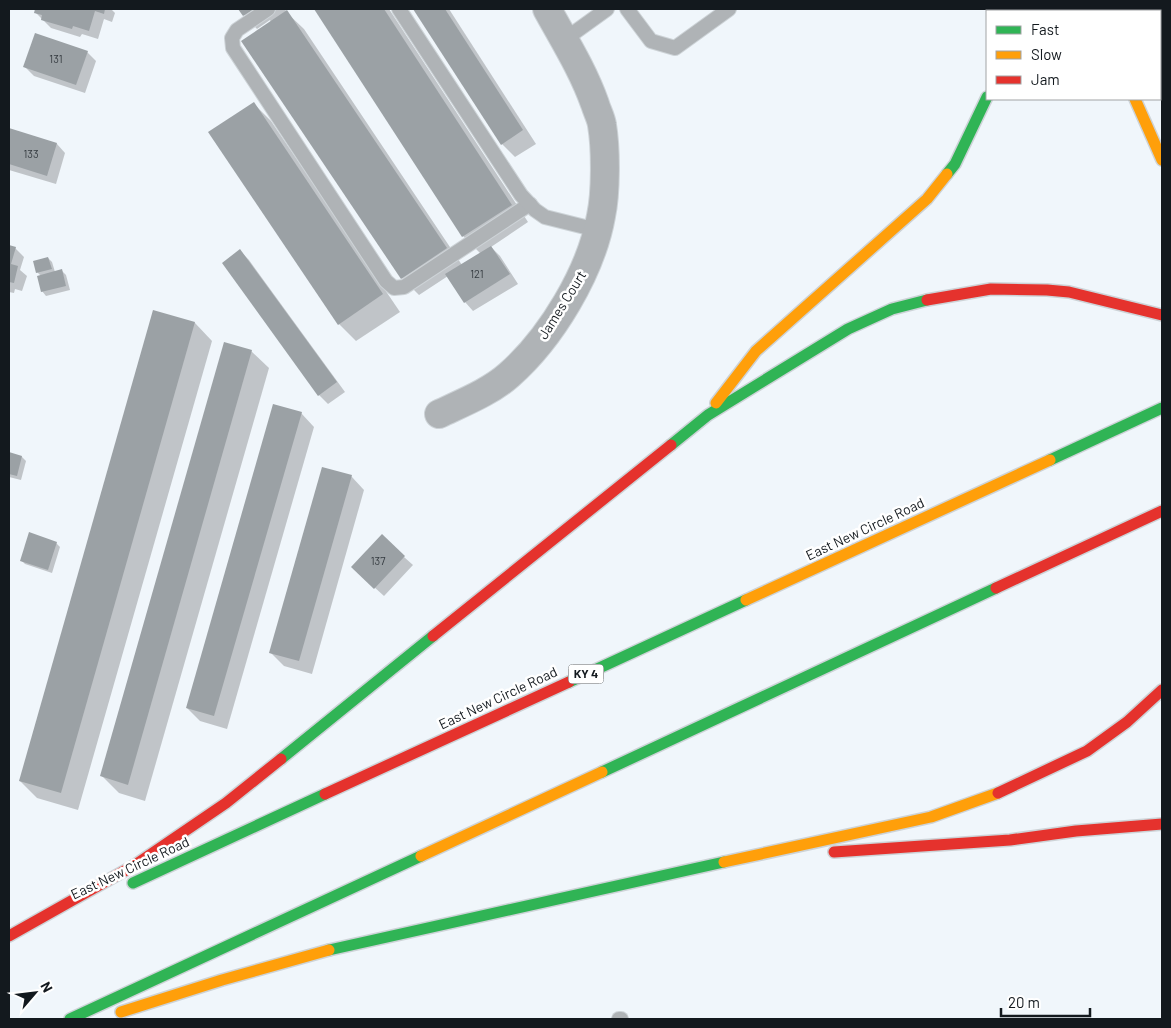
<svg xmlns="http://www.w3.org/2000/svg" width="1171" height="1028" viewBox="0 0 1171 1028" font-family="Barlow,sans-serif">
  <rect width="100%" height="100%" fill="#f0f6fb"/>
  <g fill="#0003">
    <polygon points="36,9 111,9 115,13 112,22 104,19 98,39 82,34 80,37 51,28 35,12"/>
    <polygon points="239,9 288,9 285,11 304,29 462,265 481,254 463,236 316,9 389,9 528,222 491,247 500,256 518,284 473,311 465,302 448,276 419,295 402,278 271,22 270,20 257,29"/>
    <polygon points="414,9 449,9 536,144 515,157 502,144"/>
    <polygon points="87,52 96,61 85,93 34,76 25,67"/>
    <polygon points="253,103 271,121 400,312 356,341 339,324"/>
    <polygon points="9,130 57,144 65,153 56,184 9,170"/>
    <polygon points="9,246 15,248 24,257 20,270 27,276 22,291 15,289 14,293 9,292"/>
    <polygon points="240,251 249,260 345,392 328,404 319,395 223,263"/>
    <polygon points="48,258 52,262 55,272 62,271 66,275 70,290 46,296 42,291 41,276 37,272"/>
    <polygon points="154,312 195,323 212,341 78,810 37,798 20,781"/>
    <polygon points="251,351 269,368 145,801 119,793 102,776"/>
    <polygon points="301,413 314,427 227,729 200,721 187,708"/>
    <polygon points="9,453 22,457 26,461 21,480 9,477"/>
    <polygon points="351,476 364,490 312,674 284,666 271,653"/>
    <polygon points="56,543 60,547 52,573 25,564 21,560"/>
    <polygon points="404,557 413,565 384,596 361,575"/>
  </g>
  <g fill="#9ba1a5">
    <polygon points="35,9 105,9 104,14 95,11 89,31 73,26 72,29 41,20 42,15 34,13"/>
    <polygon points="238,9 254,9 243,16"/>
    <polygon points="314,9 384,9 512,205 462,237"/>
    <polygon points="413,9 445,9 523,130 501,145"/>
    <polygon points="287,10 447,248 401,279 241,41"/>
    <polygon points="35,33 88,51 76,85 23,67"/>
    <polygon points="254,102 383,294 338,325 208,132"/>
    <polygon points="9,128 57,143 47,176 9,164"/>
    <polygon points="9,245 16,247 11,264 18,266 14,283 9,282"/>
    <polygon points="491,246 510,274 464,303 445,274"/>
    <polygon points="240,249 337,382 318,396 222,263"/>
    <polygon points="48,257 52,269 36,273 33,261"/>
    <polygon points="62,269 66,286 41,292 37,276"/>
    <polygon points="153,310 195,322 61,793 19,781"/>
    <polygon points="224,342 252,350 128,785 100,776"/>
    <polygon points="273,404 302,412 214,716 186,708"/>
    <polygon points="9,452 22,456 17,476 9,474"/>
    <polygon points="322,467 352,475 299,661 269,653"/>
    <polygon points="29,532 57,542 48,570 20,561"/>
    <polygon points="382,534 405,556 374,589 351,567"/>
  </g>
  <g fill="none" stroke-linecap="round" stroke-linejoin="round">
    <defs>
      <g id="lane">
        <polyline points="268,9 237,30 232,38 233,48 386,281 394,288 404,287 530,204"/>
        <polyline points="399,9 521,195 535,210 545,217 597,230"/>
        <polyline points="627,9 651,41 675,48 729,9"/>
        <polyline points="564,40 607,9"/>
        <polyline points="619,1019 621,1019"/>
      </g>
      <path id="street" d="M 439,414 C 462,403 490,392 509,375 C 551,338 591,272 601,216 C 606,193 606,149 602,125 C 601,118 597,111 595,104 C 583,70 564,40 547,9"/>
      <g id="fast">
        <polyline points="947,174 955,164 987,97"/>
        <polyline points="671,445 708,415 848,329 892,309 927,300"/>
        <polyline points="1050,460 1162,408"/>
        <polyline points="569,682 746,600"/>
        <polyline points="281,759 433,636"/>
        <polyline points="602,772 996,588"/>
        <polyline points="133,883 325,794"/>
        <polyline points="329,950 724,862"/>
        <polyline points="70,1019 421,856"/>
      </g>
      <g id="slow">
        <polyline points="1135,99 1162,160"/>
        <polyline points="716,403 756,351 927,199 947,174"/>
        <polyline points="746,600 1050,460"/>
        <polyline points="421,856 602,772"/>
        <polyline points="724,862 931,817 998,793"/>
        <polyline points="121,1012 222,980 329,950"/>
      </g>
      <g id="jam">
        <polyline points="1008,9 1008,11"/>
        <polyline points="1095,9 1096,11"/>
        <polyline points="927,300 991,289 1047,290 1069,292 1162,315"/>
        <polyline points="996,588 1162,511"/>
        <polyline points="433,636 671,445"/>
        <polyline points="998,793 1087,751 1127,722 1162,690"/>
        <polyline points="325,794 569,682"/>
        <polyline points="834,852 1010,840 1076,831 1162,824"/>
        <polyline points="9,936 135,865 226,803 281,759"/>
      </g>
    </defs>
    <use href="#lane" stroke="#cdd3d7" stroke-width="16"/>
    <use href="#street" stroke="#cdd3d7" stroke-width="30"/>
    <use href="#fast" stroke="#cdd3d7" stroke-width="14"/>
    <use href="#slow" stroke="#cdd3d7" stroke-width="14"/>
    <use href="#jam" stroke="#cdd3d7" stroke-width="14"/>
    <use href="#lane" stroke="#afb3b6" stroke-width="14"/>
    <use href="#street" stroke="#afb3b6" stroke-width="28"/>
    <use href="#fast" stroke="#30b455" stroke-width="11"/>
    <use href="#slow" stroke="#ff9f0a" stroke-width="11"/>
    <use href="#jam" stroke="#e5322d" stroke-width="11"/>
  </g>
  <g text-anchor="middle" stroke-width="5" stroke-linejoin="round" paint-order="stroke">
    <g font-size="11" fill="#353b40">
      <text x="56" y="63">131</text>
      <text x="31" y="158">133</text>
      <text x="477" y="278">121</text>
      <text x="378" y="565">137</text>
    </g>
    <rect fill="#fff" stroke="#5a5e62" stroke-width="1" x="568.5" y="664.5" width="35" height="19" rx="4"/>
    <g font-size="12" font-weight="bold" fill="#13191e">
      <text x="586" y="678">KY 4</text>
    </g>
    <g font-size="14" fill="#13191e" stroke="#fff">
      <text transform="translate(562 305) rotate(-58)" y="5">James Court</text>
      <text transform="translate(865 529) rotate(-25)" y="5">East New Circle Road</text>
      <text transform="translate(498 698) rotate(-25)" y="5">East New Circle Road</text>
      <text transform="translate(130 868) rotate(-25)" y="5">East New Circle Road</text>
    </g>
  </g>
  <rect width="1171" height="1028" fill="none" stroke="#13191e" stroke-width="20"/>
  <rect x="986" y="10" width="175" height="90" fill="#ffffff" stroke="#a1a3a5"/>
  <rect x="996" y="26" width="25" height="8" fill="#30b455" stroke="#a1a3a5"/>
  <text x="1031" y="35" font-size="15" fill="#13191e">Fast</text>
  <rect x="996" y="51" width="25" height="8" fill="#ff9f0a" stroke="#a1a3a5"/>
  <text x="1031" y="60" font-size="15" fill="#13191e">Slow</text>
  <rect x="996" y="76" width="25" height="8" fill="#e5322d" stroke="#a1a3a5"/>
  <text x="1031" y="85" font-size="15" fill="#13191e">Jam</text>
  <g transform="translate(35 993) rotate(62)" stroke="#ffffff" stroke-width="4" paint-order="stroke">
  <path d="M0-4L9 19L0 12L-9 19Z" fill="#13191e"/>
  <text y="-8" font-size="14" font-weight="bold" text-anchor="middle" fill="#13191e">N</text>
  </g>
  <path d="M1001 1008v8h89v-8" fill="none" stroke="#13191e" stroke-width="2.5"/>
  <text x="1008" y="1008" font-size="15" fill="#13191e" stroke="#ffffff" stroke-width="4" paint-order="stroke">20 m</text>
</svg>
